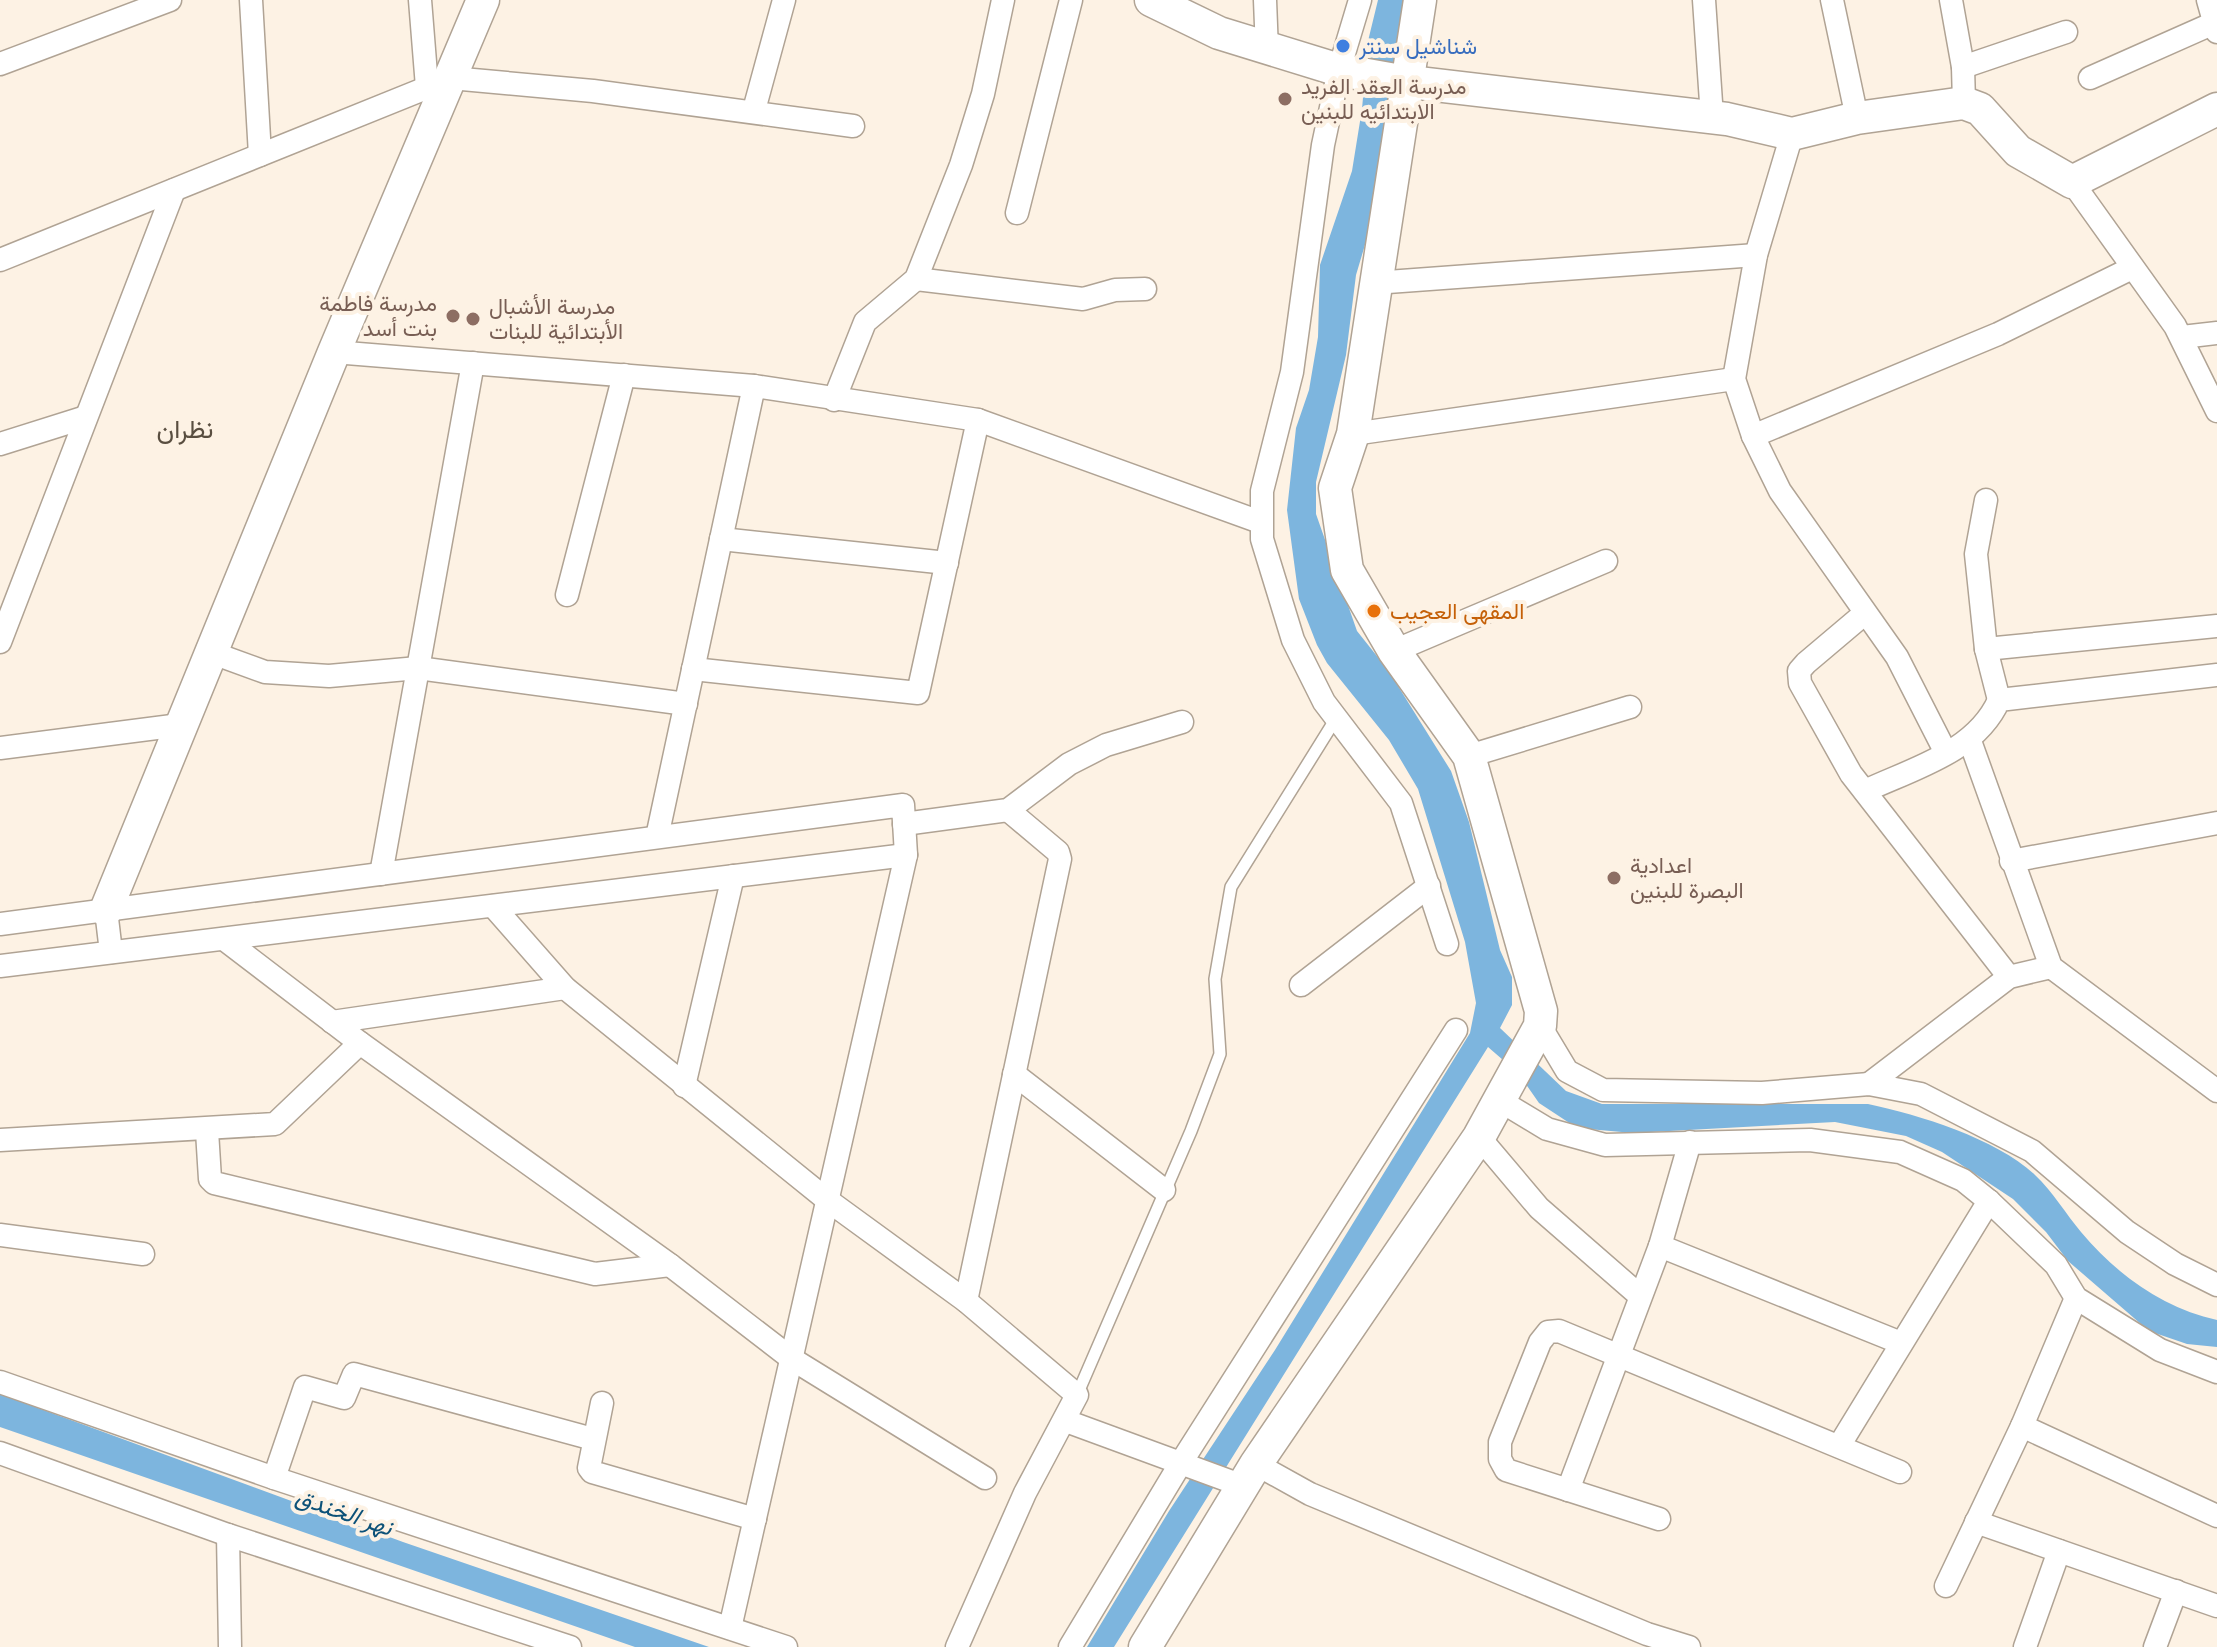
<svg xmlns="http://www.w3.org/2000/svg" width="2217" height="1647" viewBox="0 0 2217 1647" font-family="'Open Sans',Vazirmatn,sans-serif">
  <rect width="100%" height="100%" fill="#fdf2e4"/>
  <g fill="#7db5de">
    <path d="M 1378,0 L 1407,0 L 1376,208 L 1356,275 L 1346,355 L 1316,482 L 1316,514 L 1357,631 L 1388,670 L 1451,771 L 1469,822 L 1500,950 L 1512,977 L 1512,1005 L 1500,1028 L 1566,1091 L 1602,1104 L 1868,1104 C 1920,1115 1997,1139 2035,1175 C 2053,1192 2066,1214 2081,1232 C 2117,1275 2163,1308 2217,1320 L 2217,1347 L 2187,1344 L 2149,1331 L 2068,1261 L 2046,1232 L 2013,1199 L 1942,1152 L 1906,1136 L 1835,1122 L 1633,1133 L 1577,1128 L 1539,1103 L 1518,1073 L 1488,1047 L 1114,1647 L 1087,1647 L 1169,1511 L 1275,1350 L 1470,1033 L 1476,1003 L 1465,942 L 1418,789 L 1389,740 L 1327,663 L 1317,645 L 1299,599 L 1287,510 L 1296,428 L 1309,390 L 1318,337 L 1320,265 L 1352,171 L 1362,109 L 1368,41 Z"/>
    <polygon points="0,1394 403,1542 709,1647 635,1647 0,1427"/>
  </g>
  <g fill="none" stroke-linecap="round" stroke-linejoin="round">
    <defs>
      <polyline id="lane" points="1077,1395 1191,1131 1220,1054 1215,979 1231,887 1335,720"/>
      <g id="street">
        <polyline points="251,0 260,155"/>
        <polyline points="420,0 427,87"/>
        <polyline points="1265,0 1267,51"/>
        <polyline points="1360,0 1339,70 1323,145 1292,372 1262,491 1262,539 1293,640 1324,702 1401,803 1447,944"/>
        <polyline points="1704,0 1712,117"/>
        <polyline points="1832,0 1857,118"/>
        <polyline points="1951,0 1963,67 1964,103"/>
        <polyline points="2208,0 2217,32"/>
        <polyline points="0,64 170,0"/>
        <polyline points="1963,67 2066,32"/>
        <polyline points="2090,78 2214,23"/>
        <polyline points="754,110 784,0"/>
        <polyline points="1792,134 1756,255 1734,379 1753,436 1780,491 1897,657 1946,753"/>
        <polyline points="2072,182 2175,326 2217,411"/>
        <polyline points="1017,213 1071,0"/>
        <polyline points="0,260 451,78 593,91 853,126"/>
        <polyline points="916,279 1083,299 1115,290 1145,289"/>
        <polyline points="1374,283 1756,255"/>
        <polyline points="2182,337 2217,333"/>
        <polyline points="334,352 754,386 978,420 1260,522"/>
        <polyline points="834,400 865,322 916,279 961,165 983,94 1003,0"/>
        <polyline points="1353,434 1734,379"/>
        <polyline points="1753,436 1998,334 2132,268"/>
        <polyline points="0,444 86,417"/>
        <polyline points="1986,500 1976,554 1986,649 1999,700"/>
        <polyline points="721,539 947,563"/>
        <polyline points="567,595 624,375"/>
        <polyline points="1864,614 1806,663 1799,671 1800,683 1851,774 2009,977"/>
        <polyline points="0,642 174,190"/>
        <polyline points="1986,649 2217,626"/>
        <polyline points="1394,651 1606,561"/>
        <polyline points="210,652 265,672 329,676 418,668 686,704"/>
        <polyline points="693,669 918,693 978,420"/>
        <polyline points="1970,741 2051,967 2217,1091"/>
        <polyline points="0,748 180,725"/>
        <polyline points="1469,756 1630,707"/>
        <path d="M 1865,791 C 1914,768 1976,752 1999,700 L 2217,675"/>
        <polyline points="904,824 1008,810 1069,764 1106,745 1182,722"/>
        <polyline points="657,837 754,386"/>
        <polyline points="2011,861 2217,823"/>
        <polyline points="381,874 473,363"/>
        <polyline points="493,906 565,988 826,1199 966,1301 1077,1395 1025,1493 957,1647"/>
        <polyline points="106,910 111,952"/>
        <polyline points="0,924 903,805 906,855 730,1628"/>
        <polyline points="224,939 360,1043 670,1265 792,1359 985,1478"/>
        <polyline points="0,966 906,855"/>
        <polyline points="1301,985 1429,886"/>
        <polyline points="332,1022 565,988"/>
        <polyline points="1540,1026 1567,1071 1603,1090 1762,1093 1869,1084 1921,1094 2032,1151 2127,1232 2175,1264 2217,1285"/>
        <polyline points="1014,1074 1164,1190"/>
        <polyline points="1869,1084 2009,977 2051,967"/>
        <polyline points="684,1086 733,876"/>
        <polyline points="1499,1100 1547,1129 1605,1145 1810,1140 1900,1152 1963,1180 1989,1201 2056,1265 2076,1298 2160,1350 2217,1372"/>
        <polyline points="207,1131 210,1179 214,1183 595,1274 670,1265"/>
        <polyline points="1479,1137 1539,1208 1640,1296"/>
        <polyline points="0,1140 275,1124 360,1043"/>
        <polyline points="0,1235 143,1254"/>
        <polyline points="1660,1246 1901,1343"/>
        <polyline points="966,1301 1060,859 1058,852 1008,810"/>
        <polyline points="0,1382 274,1478 786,1647"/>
        <polyline points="602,1403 589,1468 592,1472 755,1519"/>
        <polyline points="1066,1421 1243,1486"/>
        <polyline points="2022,1426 2217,1516"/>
        <polyline points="1839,1446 1989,1201"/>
        <polyline points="0,1453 228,1535 570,1647"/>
        <polyline points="1256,1464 1310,1494 1647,1634 1689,1647"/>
        <polyline points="274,1478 305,1387 344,1398 354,1374 593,1439"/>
        <polyline points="1568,1490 1660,1246 1690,1142"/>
        <polyline points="1659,1519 1506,1470 1500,1459 1500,1442 1540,1342 1548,1332 1559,1331 1900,1472"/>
        <polyline points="1976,1522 2217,1606"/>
        <polyline points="228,1535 230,1647"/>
        <polyline points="1946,1586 2022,1426 2076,1298"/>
        <polyline points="1070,1647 1182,1461 1456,1030"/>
        <polyline points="2025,1647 2059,1551"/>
        <polyline points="2155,1647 2176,1591"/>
      </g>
      <g id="secondary">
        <polyline points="1151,0 1219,33 1339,70 1401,81 1727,119 1792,134 1857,118 1964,103 1980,109 2018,151 2072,182 2217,109"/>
        <polyline points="106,910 334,352 483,0"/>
        <polyline points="1145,1647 1256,1464 1479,1137 1540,1026 1541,1011 1469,756 1394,651 1347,570 1335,488 1353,434 1420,0"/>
      </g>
    </defs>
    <use href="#lane" stroke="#b0a394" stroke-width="14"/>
    <use href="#street" stroke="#b0a394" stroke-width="25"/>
    <use href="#secondary" stroke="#b0a394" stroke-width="35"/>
    <use href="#lane" stroke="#fff" stroke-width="11"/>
    <use href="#street" stroke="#fff" stroke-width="22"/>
    <use href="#secondary" stroke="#fff" stroke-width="32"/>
  </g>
  <circle fill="#3f7fe0" stroke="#fdf2e4" stroke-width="3" cx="1343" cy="46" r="8"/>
  <g fill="#8d6e63" stroke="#fdf2e4" stroke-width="3">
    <circle cx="1285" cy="99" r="8"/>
    <circle cx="453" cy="316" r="8"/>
    <circle cx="473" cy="319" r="8"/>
    <circle cx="1614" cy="878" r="8"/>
  </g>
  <circle fill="#e8710a" stroke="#fdf2e4" stroke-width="3" cx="1374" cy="611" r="8"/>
  <g text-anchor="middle" stroke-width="8" stroke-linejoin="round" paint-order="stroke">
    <g font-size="22" fill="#366cbe" stroke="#fdf2e4" text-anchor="start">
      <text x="1359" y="54">شناشيل سنتر</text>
    </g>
    <g font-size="22" fill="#785e54" stroke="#fdf2e4" text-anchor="start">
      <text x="1301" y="94">مدرسة العقد الفريد<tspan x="1301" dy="25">الابتدائيه للبنين</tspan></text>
      <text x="437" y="311" text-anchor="end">مدرسة فاطمة<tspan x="437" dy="25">بنت أسد</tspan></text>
      <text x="489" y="314">مدرسة الأشبال<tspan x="489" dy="25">الأبتدائية للبنات</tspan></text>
      <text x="1630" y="873">اعدادية<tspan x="1630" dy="25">البصرة للبنين</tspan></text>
    </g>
    <g font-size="22" fill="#c56008" stroke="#fdf2e4" text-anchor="start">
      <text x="1390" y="619">المقهى العجيب</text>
    </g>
    <g font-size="24" font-style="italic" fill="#0c5178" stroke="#fdf2e4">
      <text transform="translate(344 1512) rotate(19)" y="8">نهر الخندق</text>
    </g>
    <g font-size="26" fill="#594e40" stroke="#fdf2e4">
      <text x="185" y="438">نظران</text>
    </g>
  </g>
</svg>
